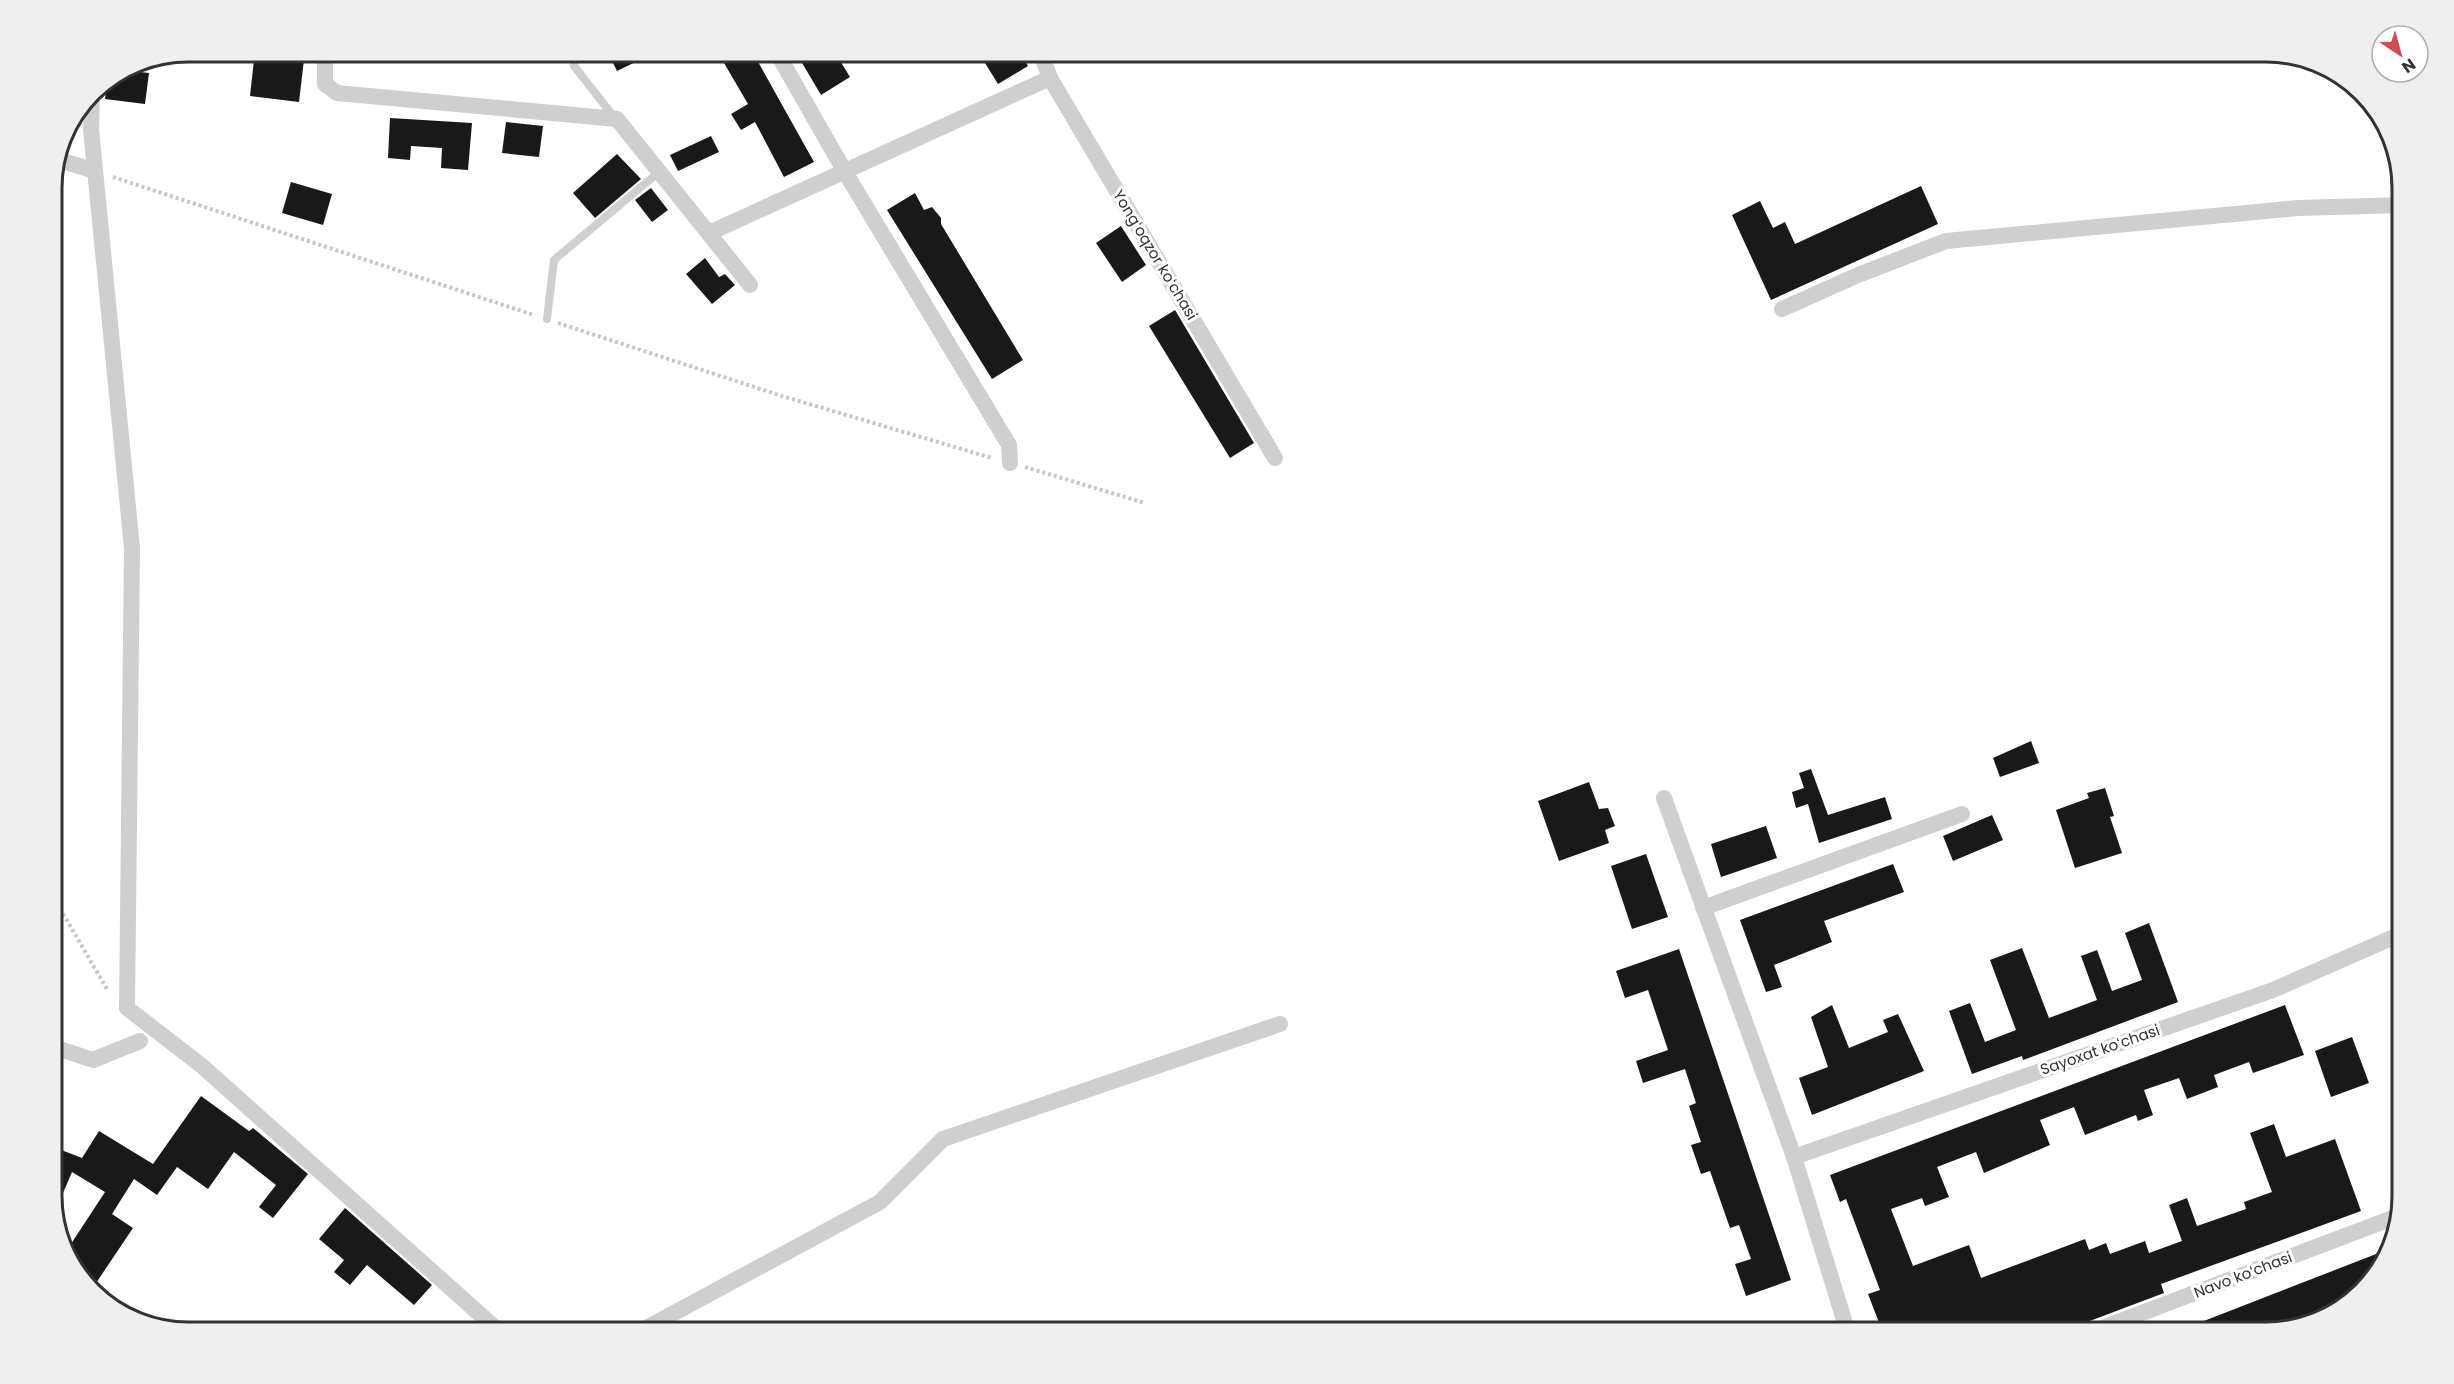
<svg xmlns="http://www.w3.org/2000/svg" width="2454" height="1384" viewBox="0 0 2454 1384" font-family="Poppins,sans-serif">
  <rect width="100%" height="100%" fill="#fff"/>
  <g fill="#191919">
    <polygon points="255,51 305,51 299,102 250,96"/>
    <polygon points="607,51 658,51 617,71"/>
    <polygon points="717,51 752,51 814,162 784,177 755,122 741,130 731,114 748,104"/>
    <polygon points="795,51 834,51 850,77 821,95"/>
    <polygon points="1005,51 1019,51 1028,66 998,84 985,63"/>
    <polygon points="123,70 149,73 145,104 105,99 108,80"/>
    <polygon points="390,118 472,123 468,170 441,168 442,148 411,146 410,160 388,158"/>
    <polygon points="506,122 543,126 539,157 502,153"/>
    <polygon points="711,136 719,152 678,171 670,155"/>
    <polygon points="617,154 641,179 595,218 573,193"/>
    <polygon points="291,182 332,194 323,225 282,213"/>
    <polygon points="1921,186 1938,224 1771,300 1732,215 1760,201 1773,228 1785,222 1795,244"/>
    <polygon points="651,188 668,210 652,222 635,200"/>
    <polygon points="915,193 924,210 932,207 941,218 941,224 1023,360 992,379 887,210"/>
    <polygon points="1121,226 1146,265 1122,282 1096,243"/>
    <polygon points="705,258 719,277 725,274 735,285 712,304 686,274"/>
    <polygon points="1175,310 1254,443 1230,458 1149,326"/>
    <polygon points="2031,741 2039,763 2000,777 1993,758"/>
    <polygon points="1811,769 1828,815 1885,797 1892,819 1819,843 1808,804 1796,808 1792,792 1804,788 1799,773"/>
    <polygon points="1589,782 1599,809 1608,808 1615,826 1605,830 1609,843 1559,861 1538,801"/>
    <polygon points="2105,788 2114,816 2110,817 2122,853 2075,868 2056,810 2089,798 2087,793"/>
    <polygon points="1992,815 2003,840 1953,861 1943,836"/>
    <polygon points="1766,826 1777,858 1721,877 1711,844"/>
    <polygon points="1646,854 1668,917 1632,929 1611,866"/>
    <polygon points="1893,864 1904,892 1824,921 1832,942 1774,965 1782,987 1766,992 1740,920"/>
    <polygon points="2149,923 2178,1002 2023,1060 2022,1056 1972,1074 1949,1011 1970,1003 1985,1042 2016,1030 1990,960 2022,948 2049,1018 2097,1000 2081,956 2097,950 2112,991 2142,980 2125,933"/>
    <polygon points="1679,949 1791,1280 1746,1296 1735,1264 1751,1259 1739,1225 1730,1228 1710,1171 1701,1174 1691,1145 1701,1142 1689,1106 1696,1103 1685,1069 1643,1083 1636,1061 1668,1050 1648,990 1625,998 1616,971"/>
    <polygon points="1832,1005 1849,1048 1888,1032 1883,1020 1898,1014 1924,1071 1812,1115 1799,1078 1828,1067 1811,1017"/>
    <polygon points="2285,1005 2304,1055 2253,1073 2249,1062 2214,1075 2218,1087 2187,1099 2179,1078 2144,1090 2153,1115 2138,1121 2136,1115 2085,1135 2074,1107 2040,1120 2050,1145 1984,1173 1976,1152 1937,1167 1949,1197 1925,1206 1922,1198 1891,1209 1913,1266 1969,1245 1981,1278 2085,1239 2089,1250 2106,1243 2110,1254 2145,1241 2149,1253 2182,1241 2169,1205 2187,1198 2197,1226 2246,1209 2244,1202 2272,1192 2250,1133 2274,1124 2286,1157 2335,1139 2361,1211 2161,1284 2164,1293 2058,1333 1883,1333 1868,1294 1880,1290 1846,1199 1840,1202 1830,1175"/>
    <polygon points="2352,1037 2369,1083 2331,1097 2315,1051"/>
    <polygon points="201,1096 249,1131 253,1128 308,1174 273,1218 259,1207 276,1185 234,1152 208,1189 177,1167 157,1195 134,1179 112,1214 133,1228 92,1289 74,1272 67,1250 105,1192 72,1172 54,1214 51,1205 51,1146 82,1158 99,1131 153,1164"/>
    <polygon points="345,1208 432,1285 414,1305 367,1265 350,1285 334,1272 344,1260 319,1239"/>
    <polygon points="2389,1249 2385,1264 2335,1315 2267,1333 2173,1333"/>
  </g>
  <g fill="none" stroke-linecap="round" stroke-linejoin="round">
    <g stroke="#c6c6c6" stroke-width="4" stroke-dasharray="3 3" stroke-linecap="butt">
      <polyline points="113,177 534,315"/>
      <polyline points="558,323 782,396 992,458"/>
      <polyline points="1025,467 1145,503"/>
      <polyline points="51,893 108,991"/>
    </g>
    <g stroke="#cfcfcf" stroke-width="8">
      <polyline points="573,51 574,66 614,117"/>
      <polyline points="547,319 554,260 659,172"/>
    </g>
    <g stroke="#cfcfcf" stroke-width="16">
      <polyline points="325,51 325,84 337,93 617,119 750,285"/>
      <polyline points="776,51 845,172 1009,445 1010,463"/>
      <polyline points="1040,51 1050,78 1275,458"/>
      <polyline points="92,90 91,129 132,548 127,1008 202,1066 501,1333"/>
      <polyline points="56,159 95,171"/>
      <polyline points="709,233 1050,78"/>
      <polyline points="1782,309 1858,275 1946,241 2298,208 2403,205"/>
      <polyline points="1664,798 1794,1157 1848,1333"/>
      <polyline points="1703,908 1962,814"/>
      <polyline points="51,1046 93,1060 140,1041"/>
      <polyline points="1794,1157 2273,990 2403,933"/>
      <polyline points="637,1333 880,1202 943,1139 1280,1024"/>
      <polyline points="2089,1333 2398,1216"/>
    </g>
  </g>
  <g text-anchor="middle" stroke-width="6" stroke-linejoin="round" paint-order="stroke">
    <g font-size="15" fill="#323232" stroke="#fff">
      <text transform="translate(1155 255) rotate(59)" y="5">Yongʻoqzor koʻchasi</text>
      <text transform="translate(2100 1050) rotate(-19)" y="5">Sayoxat koʻchasi</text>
      <text transform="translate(2243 1275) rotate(-21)" y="5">Navo koʻchasi</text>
    </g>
  </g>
  <path d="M0 0H2454V1384H0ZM188 62H2266A126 126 0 0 1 2392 188V1196A126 126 0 0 1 2266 1322H188A126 126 0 0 1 62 1196V188A126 126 0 0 1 188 62Z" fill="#efefef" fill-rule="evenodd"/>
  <path fill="none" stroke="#323232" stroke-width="3" d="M188 62H2266A126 126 0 0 1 2392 188V1196A126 126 0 0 1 2266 1322H188A126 126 0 0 1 62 1196V188A126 126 0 0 1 188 62Z"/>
  <g transform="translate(2400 54) rotate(144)"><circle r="28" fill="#ffffff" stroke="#adadad" stroke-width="1.5"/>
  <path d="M0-4.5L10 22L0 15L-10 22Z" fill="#d14d55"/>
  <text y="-9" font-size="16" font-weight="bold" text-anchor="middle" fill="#323232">N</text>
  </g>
</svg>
